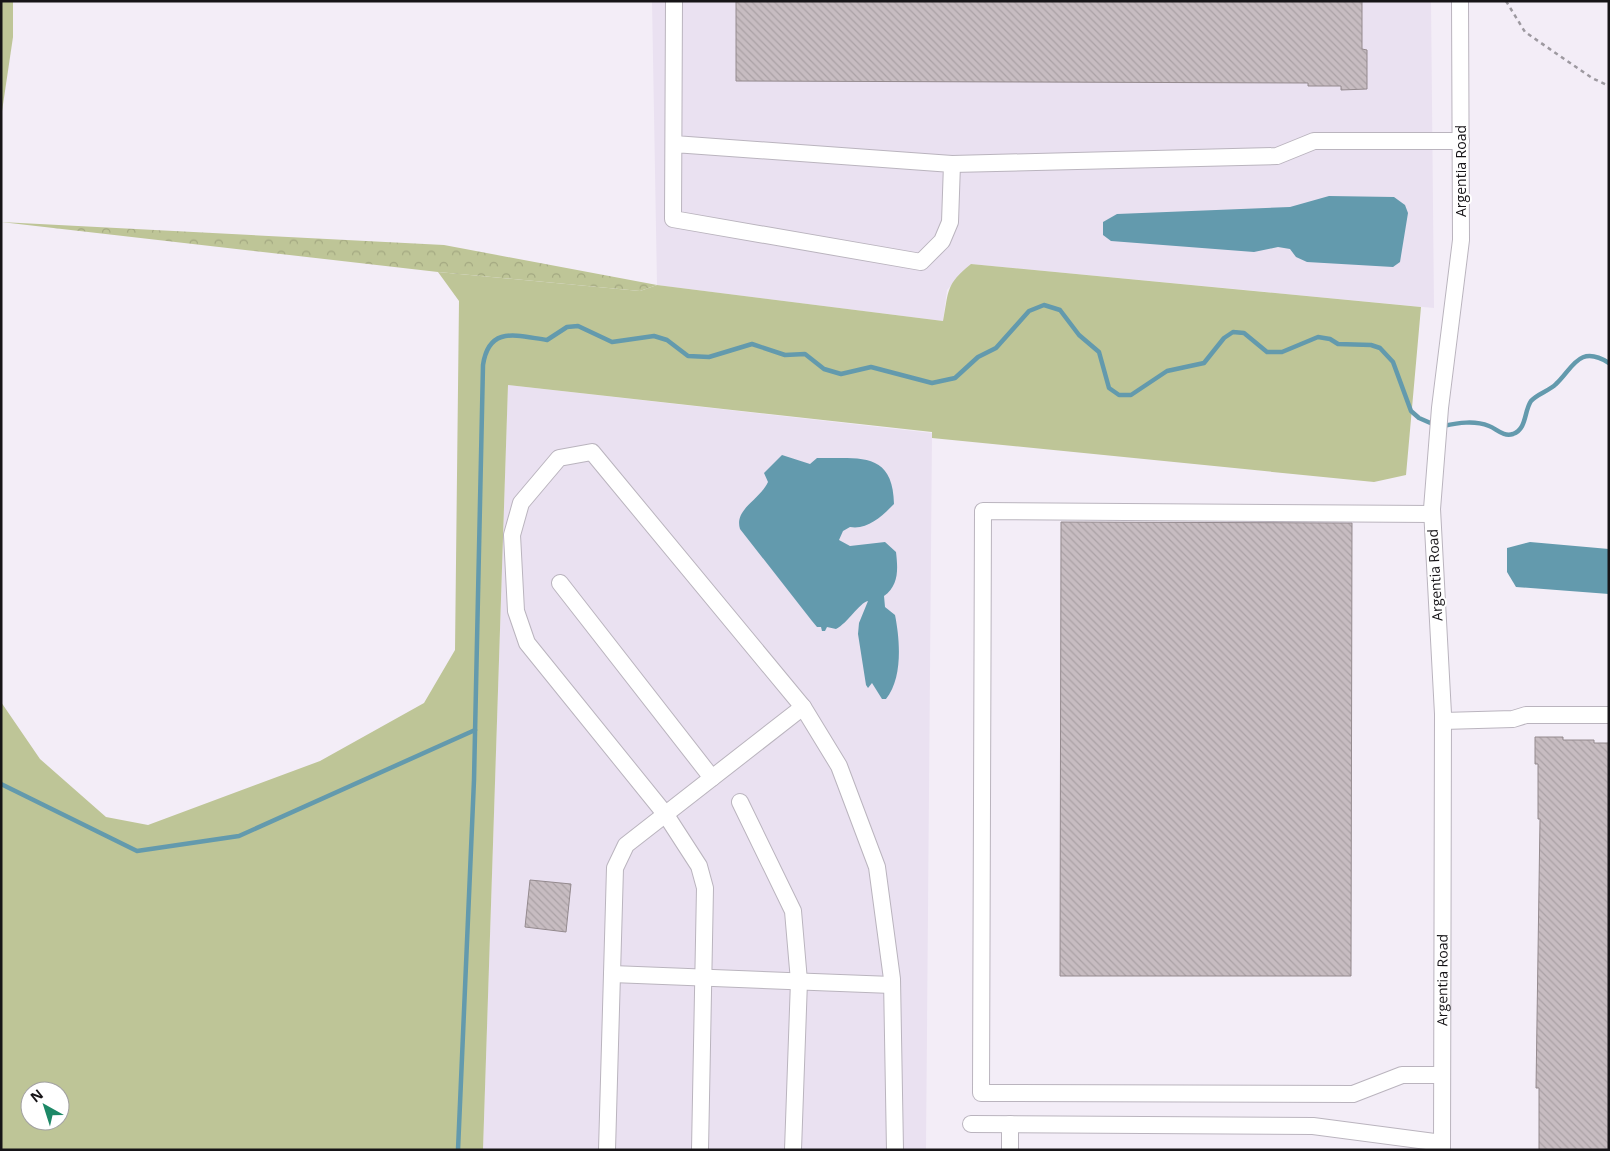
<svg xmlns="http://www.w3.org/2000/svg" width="1610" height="1151" viewBox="0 0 1610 1151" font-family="'Open Sans',sans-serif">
  <defs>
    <pattern id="forest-crowns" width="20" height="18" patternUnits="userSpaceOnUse" patternTransform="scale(1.25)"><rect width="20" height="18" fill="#bec597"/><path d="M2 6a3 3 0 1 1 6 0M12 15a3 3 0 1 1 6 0" fill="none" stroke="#a3a881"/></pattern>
    <pattern id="building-back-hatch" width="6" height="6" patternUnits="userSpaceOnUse" patternTransform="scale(1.25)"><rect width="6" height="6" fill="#c7bcc1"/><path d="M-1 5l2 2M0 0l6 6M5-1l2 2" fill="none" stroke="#aaa1a5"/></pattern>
  </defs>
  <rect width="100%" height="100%" fill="#f3edf7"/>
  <g fill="#eae1f1">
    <polygon points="652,1 1431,1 1434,308 971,264 947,290 943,321 657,285"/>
    <polygon points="508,385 932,433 926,1150 483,1150"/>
  </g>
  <g fill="#bec597" fill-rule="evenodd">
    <polygon points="1,1 13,1 13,37 1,118"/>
    <path d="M 971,264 L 1421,307 L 1406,475 L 1374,482 L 932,438 L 932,432 L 508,385 L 483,1150 L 1,1150 L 1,702 L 40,759 L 106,817 L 148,825 L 320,761 L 424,703 L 455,650 L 459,301 L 438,272 L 640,291 L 657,285 L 943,321 C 949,291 945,285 971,264 ZM 30,1091 L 60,1091 L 60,1121 L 30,1121 Z"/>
  </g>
  <polygon fill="url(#forest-crowns)" points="1,222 444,245 657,285 640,291 438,272"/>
  <g fill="#639aad">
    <polygon points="1329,196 1394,197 1405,205 1408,213 1400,262 1393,267 1307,262 1296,257 1290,249 1278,247 1254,252 1111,241 1103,235 1103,222 1117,214 1290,207"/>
    <path d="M 782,455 L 810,464 L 817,458 C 858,459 893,450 894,504 C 882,516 868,530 850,527 L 843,531 L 839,540 L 850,546 L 885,542 L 896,552 C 898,569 899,585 884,596 L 885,607 L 895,615 C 900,640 903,678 886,699 L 882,699 L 872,683 L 868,688 L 866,685 L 858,634 L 859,623 L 868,601 C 859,603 848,623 836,629 L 827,627 L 825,631 L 822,631 L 821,627 L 817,627 L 812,621 L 740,529 C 734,509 759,501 768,482 L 764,473 Z"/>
    <polygon points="1530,542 1609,549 1609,594 1516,587 1507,572 1507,548"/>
  </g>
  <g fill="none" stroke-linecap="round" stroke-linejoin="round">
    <g stroke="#639aad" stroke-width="4.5">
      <path d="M 1443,426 C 1458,423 1474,420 1489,426 C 1497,429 1503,437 1513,434 C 1527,429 1524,411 1531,401 C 1537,394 1549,391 1556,384 C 1573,368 1579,344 1609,363"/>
      <polyline points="1,784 137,851 239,836 475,730"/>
      <path d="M 458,1150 L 474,780 L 483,365 C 489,325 517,336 547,340 L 567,327 L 578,326 L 612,342 L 654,336 L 667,340 L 688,356 L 709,357 L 752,344 L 785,355 L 805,354 L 824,369 L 841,374 L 871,367 L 932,383 L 955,378 L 978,357 L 996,348 L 1029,311 L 1044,305 L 1060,310 L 1079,335 L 1099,352 L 1109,388 L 1119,395 L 1131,395 L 1167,371 L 1204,363 L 1224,338 L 1233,332 L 1244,333 L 1267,352 L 1282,352 L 1318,337 L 1330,339 L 1338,344 L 1371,345 L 1380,348 L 1393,362 L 1411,411 L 1419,418 L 1435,425"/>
    </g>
  </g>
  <g fill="url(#building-back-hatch)" stroke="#948a8e">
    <polygon points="736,1 1362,1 1362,49 1367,50 1367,89 1341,90 1341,86 1308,86 1308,83 736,81"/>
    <polygon points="1061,522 1352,523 1351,976 1060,976"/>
    <polygon points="1535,737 1563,737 1563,740 1594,740 1594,743 1609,743 1609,1150 1539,1150 1539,1088 1536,1088 1540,819 1538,819 1538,764 1535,764"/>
    <polygon points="530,880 571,884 566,932 525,927"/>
  </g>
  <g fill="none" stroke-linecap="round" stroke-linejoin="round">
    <defs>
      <g id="minor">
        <polyline points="674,144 952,164 950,222 942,241 921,262 673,219 674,1"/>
        <polyline points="952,164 1277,156 1314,141 1461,141"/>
        <polyline points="1432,514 983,511 981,1093 1353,1094 1402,1075 1442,1075"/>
        <polyline points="560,583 712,778"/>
        <polyline points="1443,721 1513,719 1526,715 1609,715"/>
        <polyline points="740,802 793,911 799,981 793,1150"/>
        <polyline points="612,974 892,985"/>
        <polyline points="971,1124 1313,1126 1442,1143"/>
        <polyline points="607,1150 615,868 626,845 803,707"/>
        <polyline points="700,1150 705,888 699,866 666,815 527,643 516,611 512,535 521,503 559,458 592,452 803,707 839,766 877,867 892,979 895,1150"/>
        <polyline points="1010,1150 1010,1124"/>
        <path id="s1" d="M 1442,1150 L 1443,714 L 1432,509 L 1440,408 L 1461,240 L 1460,1"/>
      </g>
    </defs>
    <use href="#minor" stroke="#bab4be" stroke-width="18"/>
    <polyline stroke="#9d99a0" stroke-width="2.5" stroke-dasharray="4 4" stroke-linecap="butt" points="1506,1 1525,32 1592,78 1609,86"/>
    <use href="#minor" stroke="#fff" stroke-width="16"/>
  </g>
  <g text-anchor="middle" stroke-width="4" stroke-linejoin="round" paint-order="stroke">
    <g font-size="14" fill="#161417" stroke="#fff">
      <text transform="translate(1461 171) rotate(-90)" y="5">Argentia Road</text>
      <text transform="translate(1435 575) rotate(-93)" y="5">Argentia Road</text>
      <text dy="5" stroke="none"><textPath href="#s1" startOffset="170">Argentia Road</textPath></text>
    </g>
  </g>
  <rect width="1610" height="1151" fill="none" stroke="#161417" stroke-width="5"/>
  <g transform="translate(45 1106) rotate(321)"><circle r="24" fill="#ffffff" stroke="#a2a1a2"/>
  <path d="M0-4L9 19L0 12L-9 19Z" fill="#1d8866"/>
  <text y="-8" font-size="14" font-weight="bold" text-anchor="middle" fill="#161417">N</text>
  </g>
</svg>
